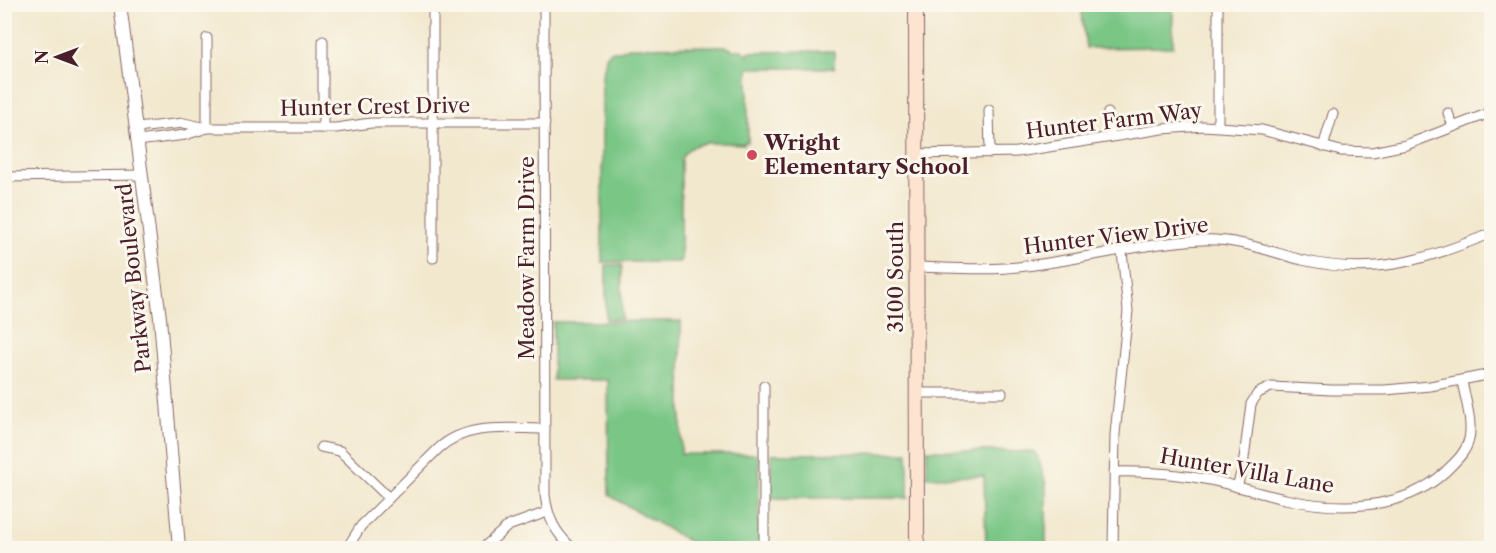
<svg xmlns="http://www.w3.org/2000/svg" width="1496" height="553" viewBox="0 0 1496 553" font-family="'Libre Caslon Text',serif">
  <rect width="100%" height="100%" fill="#fbf7ec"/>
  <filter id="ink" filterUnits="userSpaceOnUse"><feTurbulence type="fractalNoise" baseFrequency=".0167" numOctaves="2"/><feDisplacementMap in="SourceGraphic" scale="12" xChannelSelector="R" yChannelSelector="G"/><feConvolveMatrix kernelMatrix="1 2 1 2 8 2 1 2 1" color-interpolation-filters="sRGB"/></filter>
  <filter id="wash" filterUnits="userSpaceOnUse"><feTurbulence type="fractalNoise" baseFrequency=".008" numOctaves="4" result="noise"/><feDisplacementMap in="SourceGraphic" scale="24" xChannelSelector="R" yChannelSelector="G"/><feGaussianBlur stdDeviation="1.35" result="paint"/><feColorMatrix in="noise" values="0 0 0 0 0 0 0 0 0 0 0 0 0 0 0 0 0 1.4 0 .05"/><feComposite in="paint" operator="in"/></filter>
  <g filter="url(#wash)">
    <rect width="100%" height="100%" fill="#f2e8ce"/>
    <g fill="#79c685" stroke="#627258" stroke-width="1.5">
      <polygon points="1081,5 1173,5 1173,47 1086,48"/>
      <path d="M 725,46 L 733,50 L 742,50 L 748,56 L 748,52 L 834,51 L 834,68 L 748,68 L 748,142 L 744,142 L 744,144 C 723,144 691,136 681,159 L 681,262 L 602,262 L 602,75 L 605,65 L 606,57 L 611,51 L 620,51 L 629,47 Z"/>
      <rect x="606" y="265" width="16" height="54"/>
      <polygon points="681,321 681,454 759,454 759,548 700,548 609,495 608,380 553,380 553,322"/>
      <polygon points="927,450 1036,452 1046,484 1046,548 986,548 984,476 927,477"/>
      <polygon points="908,453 908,498 771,498 771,454"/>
    </g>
  </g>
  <g filter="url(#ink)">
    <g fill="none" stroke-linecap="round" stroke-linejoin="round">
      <defs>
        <g id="minor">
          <polyline points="433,4 433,258"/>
          <path d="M 544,4 L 545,495 C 548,519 555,532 572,548"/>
          <polyline points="1218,4 1218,126"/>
          <polyline points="323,41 323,128"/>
          <polyline points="989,110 990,153"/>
          <polyline points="1108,113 1111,137"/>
          <polyline points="1448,113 1453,126"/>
          <polyline points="136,128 184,123 207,128 336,128 371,123 545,123"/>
          <polyline points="207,128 207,38"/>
          <polyline points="138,141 185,135 204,129"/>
          <polyline points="1323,147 1333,114"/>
          <polyline points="916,154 1017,152 1162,129 1204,126 1262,130 1341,151 1372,152 1406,145 1492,112"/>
          <polyline points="4,177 143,175"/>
          <path d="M 917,267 C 952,268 990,271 1026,266 C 1083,259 1144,243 1201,240 C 1237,238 1268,251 1302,260 C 1374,277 1426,260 1492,233"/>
          <polyline points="764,386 764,548"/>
          <polyline points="917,393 1002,393"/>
          <polyline points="321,447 340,451 389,498"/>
          <path d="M 1114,472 C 1146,471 1178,474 1210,480 C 1235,485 1260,494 1285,499 C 1338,511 1403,511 1445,472 C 1455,462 1466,453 1469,439 C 1473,421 1465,399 1462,381"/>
          <polyline points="1237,487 1243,466 1251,404 1258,393 1271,387 1332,390 1385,390 1430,386 1492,374"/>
          <path d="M 347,548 L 361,526 L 438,449 C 467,422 508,429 545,429"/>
          <polyline points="483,548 508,526 547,512"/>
          <polyline points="1113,548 1115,434 1128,311 1122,251"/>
        </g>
        <polyline id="tertiary" points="120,4 160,318 179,548"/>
        <polyline id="secondary" points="916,4 917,548"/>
      </defs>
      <use href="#minor" stroke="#856564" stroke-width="11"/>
      <use href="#tertiary" stroke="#856564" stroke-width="14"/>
      <use href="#secondary" stroke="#856564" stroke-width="16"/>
      <use href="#minor" stroke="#fff" stroke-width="9"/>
      <use href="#tertiary" stroke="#fff" stroke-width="12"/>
      <use href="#secondary" stroke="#fde4d1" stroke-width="14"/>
    </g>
  </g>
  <circle fill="#d1495b" stroke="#fbf7ec" stroke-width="2" cx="752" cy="155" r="6"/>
  <g text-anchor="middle" stroke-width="6" stroke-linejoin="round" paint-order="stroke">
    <g font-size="21" fill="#4a1f2b" stroke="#fbf7ec">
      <text transform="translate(375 107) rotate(-1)" y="7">Hunter Crest Drive</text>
      <text transform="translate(1114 121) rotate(-7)" y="7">Hunter Farm Way</text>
      <text transform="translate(1116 236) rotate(-7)" y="7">Hunter View Drive</text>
      <text transform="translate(527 258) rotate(-90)" y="7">Meadow Farm Drive</text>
      <text transform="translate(896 277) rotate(-90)" y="7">3100 South</text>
      <text transform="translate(134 278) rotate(-96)" y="7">Parkway Boulevard</text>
      <text transform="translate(1247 471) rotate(10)" y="7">Hunter Villa Lane</text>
    </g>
    <g font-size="21" font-weight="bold" fill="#4a1f2b" stroke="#fbf7ec" text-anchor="start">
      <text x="764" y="150">Wright<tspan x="764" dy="24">Elementary School</tspan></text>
    </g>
  </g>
  <rect width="1496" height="553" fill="none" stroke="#fbf7ec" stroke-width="24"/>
  <g transform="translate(57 57) rotate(270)" stroke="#fbf7ec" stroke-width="4.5" paint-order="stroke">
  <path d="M0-4.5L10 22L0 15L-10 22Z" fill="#4a1f2b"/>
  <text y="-9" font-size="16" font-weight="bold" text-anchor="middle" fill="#4a1f2b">N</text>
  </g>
</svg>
